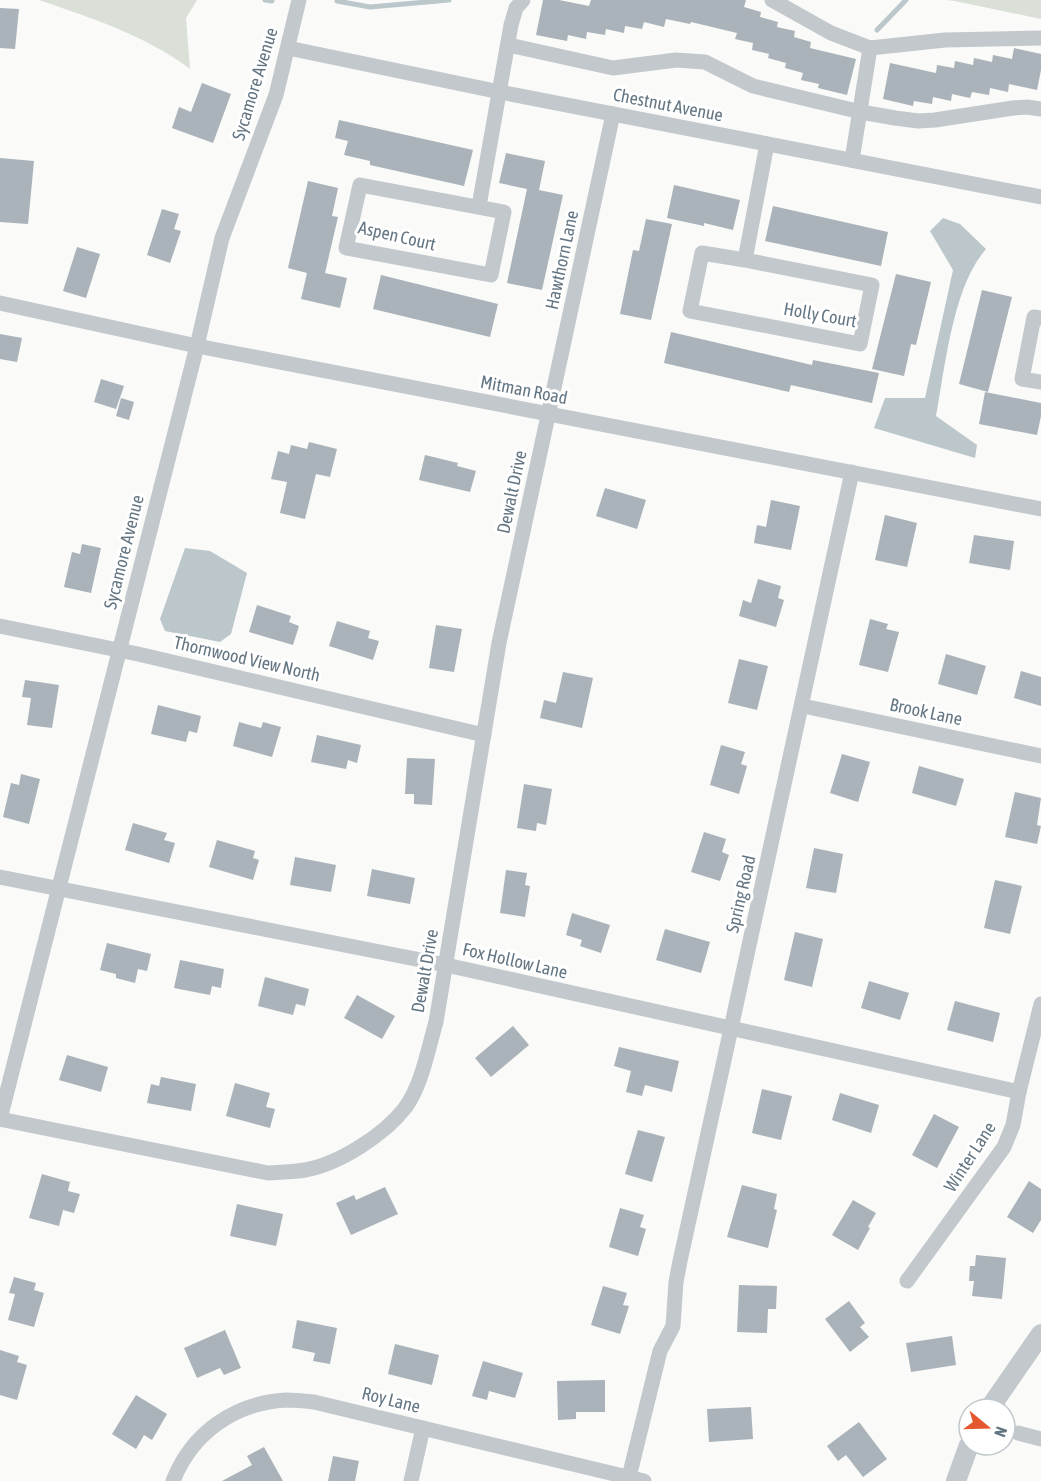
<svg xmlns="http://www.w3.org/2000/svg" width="1041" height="1481" viewBox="0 0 1041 1481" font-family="'Asap Condensed',sans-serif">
  <rect width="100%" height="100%" fill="#fafaf8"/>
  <g fill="#dadfd7">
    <path d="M 39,0 L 197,0 L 186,18 L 190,69 C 145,35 91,18 39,0 Z"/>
    <polygon points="947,0 1041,0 1041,19 955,1"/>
  </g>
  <g fill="#bbc7cb">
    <path d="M 943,218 L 960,224 L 986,249 C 953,286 945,367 936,416 L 977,445 L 975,458 L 874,428 L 885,398 L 925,398 L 953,270 L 930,231 Z"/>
    <polygon points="185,548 210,551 247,573 231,634 220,642 165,631 160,619"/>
  </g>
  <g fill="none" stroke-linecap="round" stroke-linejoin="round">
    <g stroke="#bbc7cb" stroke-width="5">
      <polyline points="265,0 272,1"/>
      <polyline points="337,1 370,7 449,0"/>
      <polyline points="877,30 906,0"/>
    </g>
  </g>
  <g fill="#aab3b9">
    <polygon points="543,0 559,0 589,6 591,0 746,0 744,7 761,12 760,17 778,22 777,27 795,31 794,37 811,42 810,48 856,59 847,95 818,88 819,84 801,80 803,73 785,68 786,63 768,58 769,54 752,50 753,43 735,39 737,33 691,22 690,24 666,19 664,27 644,22 642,29 625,26 624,33 606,29 605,35 587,32 586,39 568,35 567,41 536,35"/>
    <polygon points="0,8 19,9 15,49 0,48"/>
    <polygon points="1014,48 1041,54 1041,70 1037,90 1009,84 1008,92 990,88 989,95 972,92 970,98 952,94 951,101 933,97 932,104 914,101 913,106 883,99 890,63 936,73 937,65 954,68 955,61 973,65 974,58 992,62 993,55 1012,59"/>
    <polygon points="202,83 231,94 213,143 172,128 179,107 191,112"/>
    <polygon points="339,120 473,150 464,186 370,165 370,161 344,155 348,141 335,138"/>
    <polygon points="506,153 545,161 539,190 563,195 542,290 507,283 527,189 499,183"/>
    <polygon points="0,158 34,161 28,224 0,222"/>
    <polygon points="308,181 338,188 332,216 338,217 325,273 347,278 340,308 301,299 307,273 288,268"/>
    <polygon points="674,185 740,200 733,230 704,223 704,226 667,218"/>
    <polygon points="773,206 888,232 881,266 765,241"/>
    <polygon points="162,209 179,214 174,229 181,231 170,263 147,255"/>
    <polygon points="646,219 672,224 651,320 620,314 633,250 639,251"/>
    <polygon points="77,247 100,254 86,298 63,291"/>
    <polygon points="896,274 931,282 916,345 911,344 904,376 872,369"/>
    <polygon points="381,275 498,304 490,337 373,309"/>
    <polygon points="982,290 1012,297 988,392 959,384"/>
    <polygon points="671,332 812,365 813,360 879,373 872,403 791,385 789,392 664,363"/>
    <polygon points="0,334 22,338 17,362 0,359"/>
    <polygon points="101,379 124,386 116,409 94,402"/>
    <polygon points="985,392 1041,403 1041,416 1037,435 979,424"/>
    <polygon points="121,398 134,402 129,420 116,416"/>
    <polygon points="309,442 337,449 330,477 316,474 305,519 280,513 287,482 271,479 278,451 289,454 291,445 307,449"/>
    <polygon points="425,455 458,463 457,466 476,471 470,492 419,480"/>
    <polygon points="605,488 646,500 637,529 596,516"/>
    <polygon points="771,500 800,506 791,550 754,543 757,525 766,527"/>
    <polygon points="885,515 917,523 907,567 875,560"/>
    <polygon points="974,535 1014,541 1010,570 969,563"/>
    <polygon points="82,544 101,548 91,593 64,587 72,552 80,554"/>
    <polygon points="758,579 781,586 778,598 784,600 776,627 739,616 743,600 751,603"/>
    <polygon points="257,605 291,616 289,622 299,626 293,645 249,632"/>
    <polygon points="870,619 888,624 886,629 899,632 888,672 859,665"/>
    <polygon points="337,621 370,631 368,638 379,641 373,660 329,646"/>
    <polygon points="436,625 462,629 454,672 429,668"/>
    <polygon points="946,654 986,666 977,695 938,684"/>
    <polygon points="739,659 768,666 757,710 728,703"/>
    <polygon points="1021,671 1041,677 1041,706 1014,698"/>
    <polygon points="563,672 593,678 582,728 540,718 544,700 556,703"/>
    <polygon points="25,680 59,685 52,728 27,725 31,698 22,697"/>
    <polygon points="158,705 201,716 197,733 189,731 186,742 151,734"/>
    <polygon points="239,722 261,728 263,722 281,727 272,757 233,746"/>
    <polygon points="317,735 361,745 357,763 348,760 346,769 311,762"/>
    <polygon points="721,745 745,752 741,764 747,766 739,794 710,785"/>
    <polygon points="842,754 870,762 858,802 830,793"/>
    <polygon points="407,758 435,759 432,805 414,804 414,794 405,794"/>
    <polygon points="919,766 964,779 956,806 912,793"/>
    <polygon points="21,774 40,779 29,824 3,817 11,783 19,785"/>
    <polygon points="524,784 552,789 546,825 537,823 536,831 517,828"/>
    <polygon points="1015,792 1041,798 1037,825 1041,826 1037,844 1005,837"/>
    <polygon points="133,823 167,833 164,840 175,843 169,863 125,850"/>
    <polygon points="704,832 726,839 722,852 729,855 720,881 691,872"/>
    <polygon points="217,840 255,851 253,858 259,860 253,880 209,867"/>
    <polygon points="814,848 843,854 836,893 806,888"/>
    <polygon points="295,857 336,865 331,892 290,885"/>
    <polygon points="372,869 415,878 410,904 367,896"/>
    <polygon points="506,870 527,873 525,885 530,886 525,917 500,913"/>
    <polygon points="995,880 1022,886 1010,934 984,928"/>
    <polygon points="572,913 610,925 601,953 580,946 582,940 566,935"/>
    <polygon points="665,929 710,942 701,973 656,960"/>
    <polygon points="795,932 823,939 812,987 784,980"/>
    <polygon points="107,943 151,954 147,971 138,969 135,983 116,978 116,974 100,970"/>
    <polygon points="180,960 224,969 221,988 212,986 210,995 174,988"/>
    <polygon points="265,977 309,989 305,1006 296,1004 293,1015 258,1006"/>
    <polygon points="869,981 909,993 900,1020 861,1008"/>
    <polygon points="357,995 395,1016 382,1039 344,1018"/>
    <polygon points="955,1001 1000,1013 993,1042 947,1030"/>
    <polygon points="513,1026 529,1045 491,1077 475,1058"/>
    <polygon points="619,1047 679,1061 672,1092 645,1085 642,1096 626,1092 631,1071 614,1066"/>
    <polygon points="67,1055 108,1067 101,1092 59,1080"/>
    <polygon points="161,1077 196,1084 191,1111 147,1103 151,1084 159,1086"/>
    <polygon points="235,1083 270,1093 266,1107 275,1109 270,1128 226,1116"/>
    <polygon points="762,1089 792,1096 781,1140 752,1133"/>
    <polygon points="840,1093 879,1105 871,1133 832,1120"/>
    <polygon points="934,1114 959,1127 937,1168 912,1155"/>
    <polygon points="638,1130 665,1137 652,1182 625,1174"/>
    <polygon points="42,1174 70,1182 68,1191 80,1194 74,1213 63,1210 59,1226 29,1218"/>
    <polygon points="1029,1181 1041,1189 1041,1220 1033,1233 1007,1217"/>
    <polygon points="742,1185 777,1194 774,1209 777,1210 768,1248 727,1237"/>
    <polygon points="385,1187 398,1214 351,1235 336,1203 354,1195 356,1200"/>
    <polygon points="853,1200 876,1213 868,1227 870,1228 858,1250 832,1235"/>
    <polygon points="237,1204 283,1214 276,1246 230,1236"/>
    <polygon points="620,1208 644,1215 640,1227 646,1229 638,1256 609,1247"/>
    <polygon points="976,1255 1006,1258 1002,1299 972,1296 974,1281 969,1281 970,1266 975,1266"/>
    <polygon points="14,1277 36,1283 34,1290 44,1293 34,1327 8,1320 15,1294 9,1293"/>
    <polygon points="739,1285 777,1286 776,1309 768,1309 767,1333 737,1332"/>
    <polygon points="603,1286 627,1293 623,1305 629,1306 620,1334 591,1325"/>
    <polygon points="849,1301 865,1323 860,1327 869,1337 850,1352 825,1319"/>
    <polygon points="297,1320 337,1328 330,1364 313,1361 315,1353 292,1348"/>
    <polygon points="225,1330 241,1368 224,1375 220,1368 197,1378 184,1348"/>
    <polygon points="952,1336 956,1365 911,1372 906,1343"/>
    <polygon points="395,1344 439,1355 432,1385 388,1374"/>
    <polygon points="0,1350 19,1356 17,1362 27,1365 17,1400 0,1395"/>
    <polygon points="483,1361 523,1373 515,1398 489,1391 487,1400 472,1396"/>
    <polygon points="605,1380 605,1412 576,1412 576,1419 558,1420 557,1381"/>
    <polygon points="136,1395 167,1414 152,1440 144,1435 136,1449 112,1434"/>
    <polygon points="751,1407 753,1439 709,1442 707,1409"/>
    <polygon points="859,1422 887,1459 863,1477 846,1455 838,1461 827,1446"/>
    <polygon points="264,1447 283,1481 222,1481 252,1465 247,1456"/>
    <polygon points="333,1456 359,1461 355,1481 328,1481"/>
  </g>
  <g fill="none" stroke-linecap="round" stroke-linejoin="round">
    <g stroke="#c3c8cc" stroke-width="15">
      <polyline points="772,0 831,33 870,48"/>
      <polyline points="509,45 613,68 676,60 705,62 753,86 861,112 895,118 918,121 935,120 1013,108 1027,107 1041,109"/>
      <polyline points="288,48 500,92 1041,197"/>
      <polyline points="852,160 870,48 945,40 1041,38"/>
      <polygon points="360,185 504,212 491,275 346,248"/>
      <polyline points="479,206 511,25 516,8 523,0"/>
      <polyline points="745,260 702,253 690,311 860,344 872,285 745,260 767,144"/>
      <polyline points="0,303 197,346 1041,509"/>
      <polyline points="1041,318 1034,317 1022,379 1041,382"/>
      <polyline points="0,626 138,654 484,735"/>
      <polyline points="803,706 1041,756"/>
      <polyline points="0,877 446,965 1019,1092"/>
      <path d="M 0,1119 L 268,1173 C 280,1172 293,1172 305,1170 C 339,1164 384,1135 405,1108 C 422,1085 428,1049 436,1022 L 499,643 L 613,114"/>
      <polyline points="0,1119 197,346 222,238 276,95 299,0"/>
      <polyline points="907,1281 1004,1147 1013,1125 1019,1092 1041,1004"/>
      <polyline points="1018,1433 1041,1439"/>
      <path d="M 173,1481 C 192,1433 234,1403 286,1400 C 295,1400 305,1401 314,1402 L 644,1481"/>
      <polyline points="411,1481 423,1428"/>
      <path d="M 628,1481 L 660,1351 L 673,1326 L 676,1282 L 680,1261 C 737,998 797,736 852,472"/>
    </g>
    <g stroke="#c3c8cc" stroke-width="20">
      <polyline points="989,1409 1041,1334"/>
      <polyline points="956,1481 969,1445"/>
    </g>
  </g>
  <g text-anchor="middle" stroke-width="6" stroke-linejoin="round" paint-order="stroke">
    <g font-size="18" fill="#657683" stroke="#fff">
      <text transform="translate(255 84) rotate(-73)" y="6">Sycamore Avenue</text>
      <text transform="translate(668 105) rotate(11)" y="6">Chestnut Avenue</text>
      <text transform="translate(397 236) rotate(13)" y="6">Aspen Court</text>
      <text transform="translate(562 260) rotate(-78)" y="6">Hawthorn Lane</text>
      <text transform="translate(820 315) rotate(10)" y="6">Holly Court</text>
      <text transform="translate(524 390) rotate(11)" y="6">Mitman Road</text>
      <text transform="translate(512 492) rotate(-78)" y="6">Dewalt Drive</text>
      <text transform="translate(124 552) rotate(-76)" y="6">Sycamore Avenue</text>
      <text transform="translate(247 659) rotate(13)" y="6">Thornwood View North</text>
      <text transform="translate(926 712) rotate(12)" y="6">Brook Lane</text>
      <text transform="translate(741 894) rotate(-77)" y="6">Spring Road</text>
      <text transform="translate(515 961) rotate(13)" y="6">Fox Hollow Lane</text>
      <text transform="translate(425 971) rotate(-80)" y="6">Dewalt Drive</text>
      <text transform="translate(970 1157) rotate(-57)" y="6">Winter Lane</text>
      <text transform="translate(391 1400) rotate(14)" y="6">Roy Lane</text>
    </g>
  </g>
  <g transform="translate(987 1427) rotate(109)"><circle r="28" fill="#ffffff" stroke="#c1c8cd" stroke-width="1.5"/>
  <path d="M0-4.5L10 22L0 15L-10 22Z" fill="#e4572e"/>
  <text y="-9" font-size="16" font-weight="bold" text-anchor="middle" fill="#657683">N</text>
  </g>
</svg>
